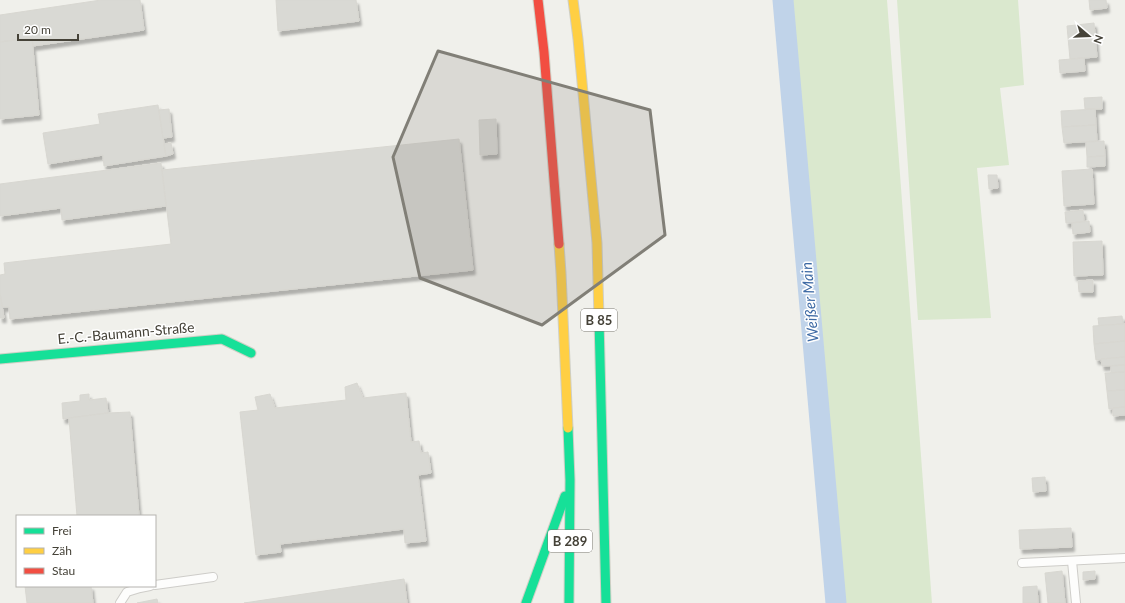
<svg xmlns="http://www.w3.org/2000/svg" width="1125" height="603" viewBox="0 0 1125 603" font-family="Lato,sans-serif">
  <defs>
    <filter id="shadow"><feDropShadow dx="2.5" dy="4.5" stdDeviation="1" flood-color="#0004"/></filter>
  </defs>
  <rect width="100%" height="100%" fill="#f0f0eb"/>
  <g fill="#dae8ce">
    <polygon points="785,0 887,0 932,603 840,603"/>
    <polygon points="897,0 1018,0 1024,85 1000,88 1009,165 977,168 991,318 918,320"/>
  </g>
  <g fill="none" stroke-linecap="round" stroke-linejoin="round">
    <polyline stroke="#c0d3e9" stroke-width="21" points="783,0 836,603"/>
  </g>
  <g fill="#d9d9d4" stroke="#d8d7d1" filter="url(#shadow)">
    <polygon points="101,0 140,0 144,30 33,46 32,38 0,42 0,15"/>
    <polygon points="276,0 356,0 359,21 278,31"/>
    <polygon points="1089,0 1106,0 1107,8 1090,10"/>
    <polygon points="1094,23 1097,57 1070,59 1067,26"/>
    <polygon points="32,38 39,115 0,119 0,42"/>
    <polygon points="1084,58 1085,71 1060,73 1059,60"/>
    <polygon points="1102,97 1102,109 1085,109 1084,98"/>
    <polygon points="158,105 166,156 104,166 103,155 48,164 43,133 100,124 98,114"/>
    <polygon points="169,109 172,137 163,138 159,110"/>
    <polygon points="1095,109 1096,125 1062,127 1061,111"/>
    <polygon points="496,119 497,154 480,155 479,120"/>
    <polygon points="1096,125 1097,141 1064,143 1062,127"/>
    <polygon points="459,139 473,270 10,319 9,307 2,307 0,293 0,275 5,274 4,263 171,244 162,170"/>
    <polygon points="1104,141 1105,156 1087,157 1086,142"/>
    <polygon points="171,143 173,154 166,156 164,144"/>
    <polygon points="1105,156 1105,166 1087,167 1087,157"/>
    <polygon points="161,163 166,206 62,220 61,208 0,216 0,184"/>
    <polygon points="1092,169 1094,204 1064,206 1062,171"/>
    <polygon points="988,175 997,175 998,188 989,189"/>
    <polygon points="1083,210 1084,222 1066,223 1065,212"/>
    <polygon points="1089,221 1090,232 1073,234 1072,223"/>
    <polygon points="1102,241 1103,275 1074,276 1073,242"/>
    <polygon points="1093,280 1093,292 1079,292 1078,281"/>
    <polygon points="0,293 4,318 0,318"/>
    <polygon points="1122,316 1123,324 1099,326 1098,318"/>
    <polygon points="1123,324 1125,324 1125,341 1094,344 1093,326"/>
    <polygon points="1125,341 1125,357 1096,360 1094,344"/>
    <polygon points="1125,357 1125,365 1102,366 1101,359"/>
    <polygon points="1125,365 1125,372 1111,373 1111,366"/>
    <polygon points="1125,372 1125,390 1107,391 1105,373"/>
    <polygon points="357,383 363,398 406,393 411,442 419,441 421,453 428,452 431,473 418,475 426,541 405,543 404,529 280,544 281,552 256,555 240,412 258,410 255,397 270,394 275,408 346,400 345,387"/>
    <polygon points="1125,390 1125,407 1109,409 1107,391"/>
    <polygon points="89,394 89,400 106,398 108,413 63,419 62,403 80,401 80,395"/>
    <polygon points="1125,407 1125,415 1113,416 1113,408"/>
    <polygon points="130,412 139,516 77,516 69,418 108,413"/>
    <polygon points="1045,477 1046,491 1033,492 1032,478"/>
    <polygon points="1071,528 1072,547 1020,549 1019,530"/>
    <polygon points="1062,571 1065,603 1048,603 1045,573"/>
    <polygon points="1095,571 1095,579 1083,580 1083,572"/>
    <polygon points="404,579 407,603 244,603"/>
    <polygon points="25,586 91,586 93,603 27,603"/>
    <polygon points="1037,586 1038,603 1023,603 1023,587"/>
    <polygon points="157,599 158,603 137,603"/>
  </g>
  <g fill="none" stroke-linecap="round" stroke-linejoin="round">
    <defs>
      <g id="lane">
        <polyline points="1072,561 1076,603"/>
        <polyline points="1022,563 1125,558"/>
        <polyline points="155,585 213,577"/>
        <polyline points="120,603 127,592 140,588 150,586"/>
      </g>
      <g id="fast">
        <polyline points="599,319 606,603"/>
        <polyline points="0,359 222,339 251,353"/>
        <polyline points="568,428 570,480 569,603"/>
        <polyline points="526,603 565,496"/>
      </g>
      <g id="slow">
        <polyline points="573,0 578,39 597,243 599,319"/>
        <polyline points="559,244 561,273 568,428"/>
      </g>
      <polyline id="jam" points="538,0 544,52 559,244"/>
    </defs>
    <use href="#lane" stroke="#cecdc9" stroke-width="10"/>
    <use href="#fast" stroke="#cfcfc5" stroke-width="11"/>
    <use href="#slow" stroke="#cfcfc5" stroke-width="11"/>
    <use href="#jam" stroke="#cfcfc5" stroke-width="11"/>
    <use href="#lane" stroke="#fdfdfc" stroke-width="8"/>
    <use href="#fast" stroke="#16e098" stroke-width="9"/>
    <use href="#slow" stroke="#ffcf43" stroke-width="9"/>
    <use href="#jam" stroke="#f24e42" stroke-width="9"/>
  </g>
  <path fill="#817f77" fill-opacity="0.2" stroke="#817f77" stroke-width="3" stroke-linejoin="round" d="M 438,51 L 650,110 L 665,235 L 542,325 L 420,278 L 393,157 Z"/>
  <g text-anchor="middle" stroke-width="3" stroke-linejoin="round" paint-order="stroke">
    <g fill="#fff" stroke="#7d7b74" stroke-width="1">
      <rect x="581" y="309" width="36" height="22" rx="3"/>
      <rect x="548" y="530" width="44" height="22" rx="3"/>
    </g>
    <g font-size="13" font-weight="bold" fill="#454238">
      <text x="599" y="325">B 85</text>
      <text x="570" y="546">B 289</text>
    </g>
    <g font-size="14" fill="#454238" stroke="#fff">
      <text transform="translate(126 333) rotate(-5)" y="5">E.-C.-Baumann-Straße</text>
    </g>
    <g font-size="15" font-style="italic" fill="#3e6aa4" stroke="#fff">
      <text transform="translate(810 302) rotate(-95)" y="5">Weißer Main</text>
    </g>
  </g>
  <rect x="16" y="515" width="140" height="72" fill="#ffffff" stroke="#b5b3af"/>
  <rect x="24" y="528" width="20" height="6" fill="#16e098" stroke="#b5b3af"/>
  <text x="52" y="535" font-size="12" fill="#454238">Frei</text>
  <rect x="24" y="548" width="20" height="6" fill="#ffcf43" stroke="#b5b3af"/>
  <text x="52" y="555" font-size="12" fill="#454238">Zäh</text>
  <rect x="24" y="568" width="20" height="6" fill="#f24e42" stroke="#b5b3af"/>
  <text x="52" y="575" font-size="12" fill="#454238">Stau</text>
  <g transform="translate(1089 36) rotate(109)" stroke="#ffffff" stroke-width="3" paint-order="stroke">
  <path d="M0-3L7 15L0 10L-7 15Z" fill="#454238"/>
  <text y="-6" font-size="11" font-weight="bold" text-anchor="middle" fill="#454238">N</text>
  </g>
  <path d="M18 34v6h60v-6" fill="none" stroke="#454238" stroke-width="2"/>
  <text x="24" y="34" font-size="12" fill="#454238" stroke="#ffffff" stroke-width="3" paint-order="stroke">20 m</text>
</svg>
